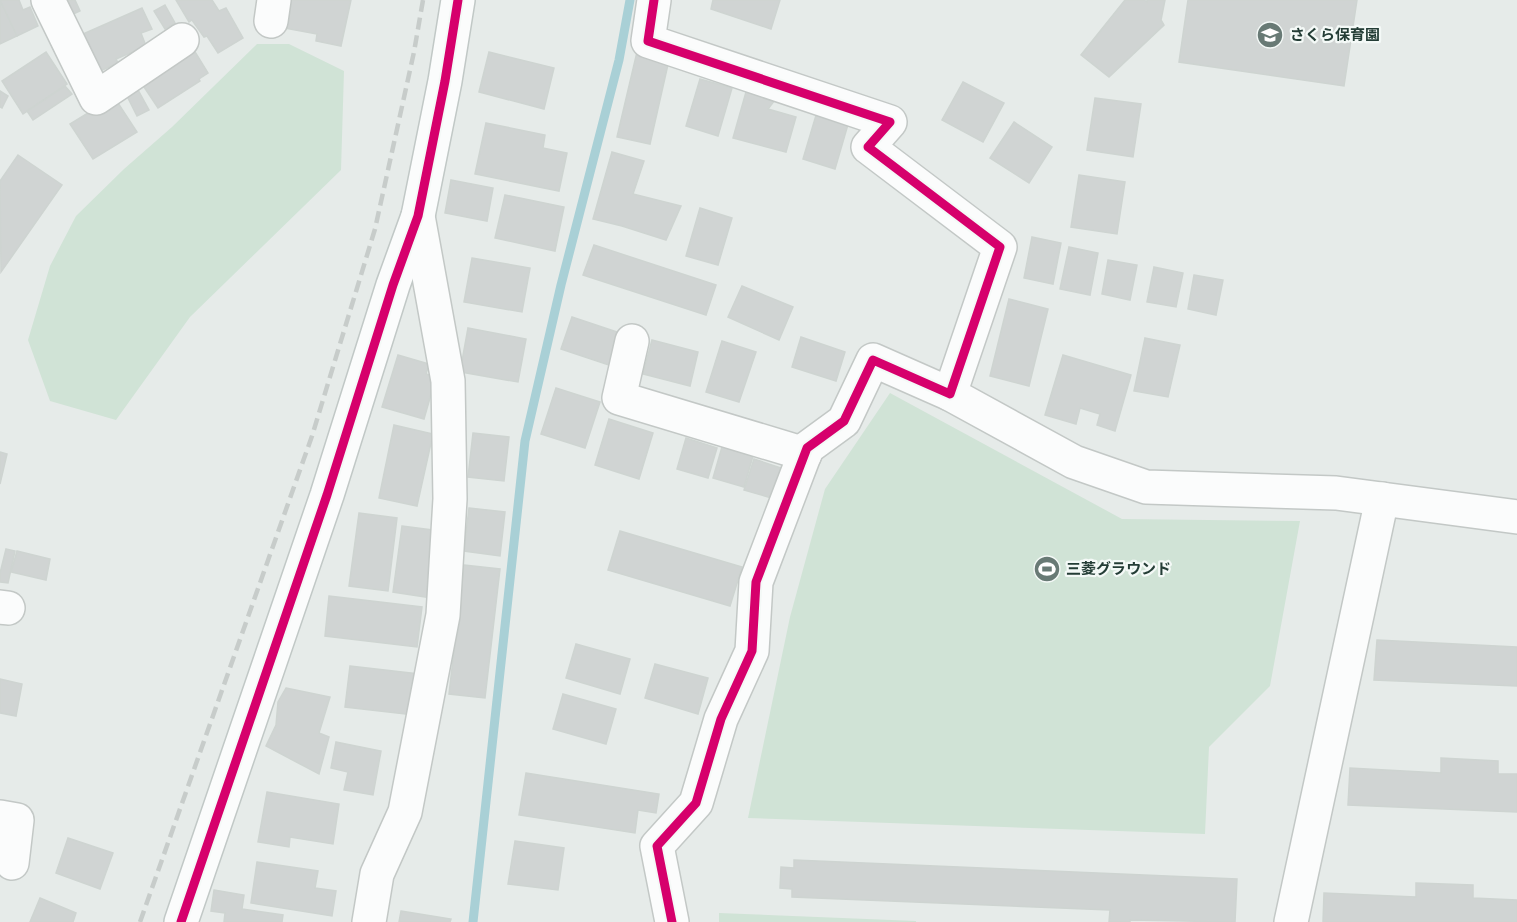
<svg xmlns="http://www.w3.org/2000/svg" width="1517" height="922" viewBox="0 0 1517 922" font-family="Inter,'Noto Sans JP',sans-serif">
  <rect width="100%" height="100%" fill="#e6ebe9"/>
  <g fill="#d0e3d6">
    <polygon points="257,44 289,44 344,71 341,170 190,317 116,420 50,401 28,340 50,266 76,216 124,169 172,127"/>
    <polygon points="890,393 1122,519 1300,521 1270,686 1209,747 1205,834 748,818 790,617 825,489"/>
    <polygon points="719,913 916,921 916,922 719,922"/>
  </g>
  <g fill="none" stroke-linecap="round" stroke-linejoin="round">
    <polyline stroke="#a9d0d6" stroke-width="9" points="473,922 525,441 561,285 619,60 630,0"/>
  </g>
  <g fill="#d0d4d3" stroke="#ced4d1" stroke-width="1.5">
    <polygon points="0,0 17,36 0,44"/>
    <polygon points="0,0 19,0 23,10 30,7 38,26 17,36"/>
    <polygon points="61,0 75,0 80,11 69,16"/>
    <polygon points="176,0 212,0 219,11 226,8 243,38 218,53 207,36 204,37 192,20 189,22"/>
    <polygon points="286,0 351,0 341,46 316,41 317,34 284,28"/>
    <polygon points="713,0 780,0 771,29 711,9"/>
    <polygon points="1125,0 1144,0 1147,2 1147,0 1165,0 1161,20 1164,25 1109,77 1081,55"/>
    <polygon points="1188,0 1357,0 1344,86 1179,62"/>
    <polygon points="165,5 175,23 165,29 154,11"/>
    <polygon points="142,8 152,29 141,33 146,46 116,59 118,63 98,72 81,35"/>
    <polygon points="192,47 208,73 199,79 200,81 158,108 140,81"/>
    <polygon points="46,52 67,84 23,114 2,81"/>
    <polygon points="489,52 554,68 544,109 479,92"/>
    <polygon points="637,52 669,60 650,144 617,137"/>
    <polygon points="700,79 732,88 718,136 686,126"/>
    <polygon points="963,82 1004,103 983,142 942,120"/>
    <polygon points="65,86 72,94 33,120 27,111"/>
    <polygon points="137,88 149,110 137,116 126,94"/>
    <polygon points="0,91 8,96 2,108 0,107"/>
    <polygon points="746,92 775,100 768,109 796,117 786,152 733,138"/>
    <polygon points="114,97 137,132 93,159 70,124"/>
    <polygon points="1095,98 1141,104 1133,157 1087,150"/>
    <polygon points="817,112 849,121 835,169 803,159"/>
    <polygon points="1014,122 1052,147 1029,183 990,158"/>
    <polygon points="486,123 545,135 543,148 567,153 559,191 475,174"/>
    <polygon points="612,152 644,161 633,194 681,206 666,240 622,226 593,219"/>
    <polygon points="18,155 62,185 1,272 0,181"/>
    <polygon points="1079,175 1125,182 1117,234 1071,227"/>
    <polygon points="451,180 493,188 487,221 445,213"/>
    <polygon points="505,195 564,207 555,251 495,238"/>
    <polygon points="700,208 732,218 718,265 686,256"/>
    <polygon points="1032,237 1061,243 1053,284 1024,278"/>
    <polygon points="594,245 716,285 706,315 583,275"/>
    <polygon points="1069,247 1098,253 1090,295 1060,289"/>
    <polygon points="472,258 530,268 522,312 464,302"/>
    <polygon points="1108,260 1137,265 1130,300 1102,294"/>
    <polygon points="1154,267 1183,273 1176,307 1147,302"/>
    <polygon points="1194,275 1223,280 1216,315 1188,309"/>
    <polygon points="742,286 793,307 779,340 728,317"/>
    <polygon points="1009,299 1048,309 1029,386 990,376"/>
    <polygon points="572,317 623,334 612,366 561,349"/>
    <polygon points="468,328 526,339 518,382 460,372"/>
    <polygon points="801,337 845,352 836,381 792,367"/>
    <polygon points="1145,338 1180,345 1168,397 1134,391"/>
    <polygon points="652,340 698,352 690,386 643,374"/>
    <polygon points="722,341 756,352 739,402 706,392"/>
    <polygon points="398,355 429,364 426,374 436,377 424,419 382,407"/>
    <polygon points="1063,355 1131,375 1115,431 1097,425 1100,414 1080,408 1076,424 1045,415"/>
    <polygon points="556,388 600,402 585,448 541,434"/>
    <polygon points="609,419 653,433 639,479 595,465"/>
    <polygon points="394,425 433,434 417,506 379,498"/>
    <polygon points="473,433 509,437 504,481 468,477"/>
    <polygon points="686,438 717,448 708,478 677,469"/>
    <polygon points="722,447 753,456 744,487 713,478"/>
    <polygon points="0,452 7,454 0,484"/>
    <polygon points="754,459 784,469 775,499 744,490"/>
    <polygon points="469,508 505,512 500,556 464,551"/>
    <polygon points="359,513 397,518 388,591 349,586"/>
    <polygon points="402,526 440,531 431,598 393,592"/>
    <polygon points="620,531 742,567 730,606 608,570"/>
    <polygon points="6,549 15,551 8,583 0,582 0,573"/>
    <polygon points="17,551 50,559 46,580 11,572"/>
    <polygon points="464,565 500,569 485,698 449,694"/>
    <polygon points="329,596 422,607 417,647 325,636"/>
    <polygon points="1377,640 1517,647 1517,686 1374,680"/>
    <polygon points="576,644 630,659 620,694 566,678"/>
    <polygon points="655,664 708,678 698,714 645,698"/>
    <polygon points="350,666 419,674 414,715 345,707"/>
    <polygon points="0,679 22,684 16,716 0,713"/>
    <polygon points="286,688 330,697 319,733 329,737 319,774 266,746 276,725 278,702"/>
    <polygon points="563,694 616,709 606,744 553,729"/>
    <polygon points="336,742 381,751 373,795 344,790 348,772 331,768"/>
    <polygon points="1441,758 1498,761 1498,774 1517,774 1517,812 1348,805 1350,768 1441,773"/>
    <polygon points="526,773 659,794 656,813 638,810 635,833 519,815"/>
    <polygon points="267,792 339,804 333,844 290,837 289,847 258,842"/>
    <polygon points="68,838 113,853 100,889 56,873"/>
    <polygon points="515,841 564,848 558,890 508,884"/>
    <polygon points="794,860 1237,879 1235,922 1130,920 1130,922 1109,922 1110,910 792,897 792,889 780,888 781,867 794,868"/>
    <polygon points="257,862 318,871 315,888 336,891 332,916 251,903"/>
    <polygon points="1416,883 1473,885 1473,898 1517,900 1517,922 1323,922 1324,893 1416,897"/>
    <polygon points="214,890 244,895 242,909 283,915 282,922 224,922 225,913 211,911"/>
    <polygon points="40,898 76,913 73,922 30,922"/>
    <polygon points="401,911 451,919 450,922 399,922"/>
  </g>
  <g fill="none" stroke-linecap="round" stroke-linejoin="round">
    <defs>
      <g id="street">
        <polyline points="48,0 96,98 182,40"/>
        <polyline points="654,0 648,41 890,122 868,147 1000,247 950,394 873,360 844,421 807,448 756,582 752,651 721,719 696,803 657,846 672,922"/>
        <polyline points="271,21 274,0"/>
        <polyline points="632,341 619,398 805,454"/>
        <polyline points="950,394 1074,462 1146,487 1336,493 1517,517"/>
        <polyline points="0,607 8,608"/>
        <polyline points="0,817 17,820 12,863"/>
        <polyline points="369,922 377,874 405,812 443,615 450,499 448,381 418,216"/>
        <polyline points="1291,922 1382,499"/>
      </g>
      <polyline id="secondary" points="181,922 327,495 393,285 418,216 445,81 458,0"/>
    </defs>
    <use href="#street" stroke="#c3c8c6" stroke-width="36"/>
    <use href="#secondary" stroke="#c1c8c6" stroke-width="36"/>
    <use href="#street" stroke="#fbfcfc" stroke-width="33"/>
    <use href="#secondary" stroke="#fbfcfc" stroke-width="33"/>
    <polyline stroke="#c7ccca" stroke-width="4.5" stroke-dasharray="12 6" stroke-linecap="butt" points="140,922 312,436 375,229 414,52 423,0"/>
    <defs>
      <g id="cycleway">
        <polyline points="654,0 648,41 890,122 868,147 1000,247 950,394 873,360 844,421 807,448 756,582 752,651 721,719 696,803 657,846 672,922"/>
        <polyline points="181,922 327,495 393,285 418,216 445,81 458,0"/>
      </g>
    </defs>
    <use href="#cycleway" stroke="#f4f9f7" stroke-width="13"/>
    <use href="#cycleway" stroke="#d6006c" stroke-width="9"/>
  </g>
  <defs>
    <symbol id="school-disc" viewBox="-11 -11 22 22"><circle r="9.5" fill="#687a75" stroke="#f4f9f7"/><path d="M0-5L7-2L0 1L-7-2ZM-4 1L0 2.5L4 1V4Q0 6-4 4Z" fill="#fff"/></symbol>
    <symbol id="stadium-disc" viewBox="-11 -11 22 22"><circle r="9.5" fill="#687a75" stroke="#f4f9f7"/><path d="M0-5a6.5 5 0 1 0 0 10a6.5 5 0 1 0 0-10ZM-3.5-1.8h7v3.6h-7Z" fill="#fff"/></symbol>
  </defs>
  <g fill-rule="evenodd">
    <use href="#school-disc" x="1255" y="20" width="30" height="30"/>
    <use href="#stadium-disc" x="1032" y="554" width="30" height="30"/>
  </g>
  <g text-anchor="middle" stroke-width="4.5" stroke-linejoin="round" paint-order="stroke">
    <g font-size="15" font-weight="bold" fill="#243d36" stroke="#f4f9f7" text-anchor="start">
      <text x="1290" y="40">さくら保育園</text>
      <text x="1066" y="574">三菱グラウンド</text>
    </g>
  </g>
</svg>
